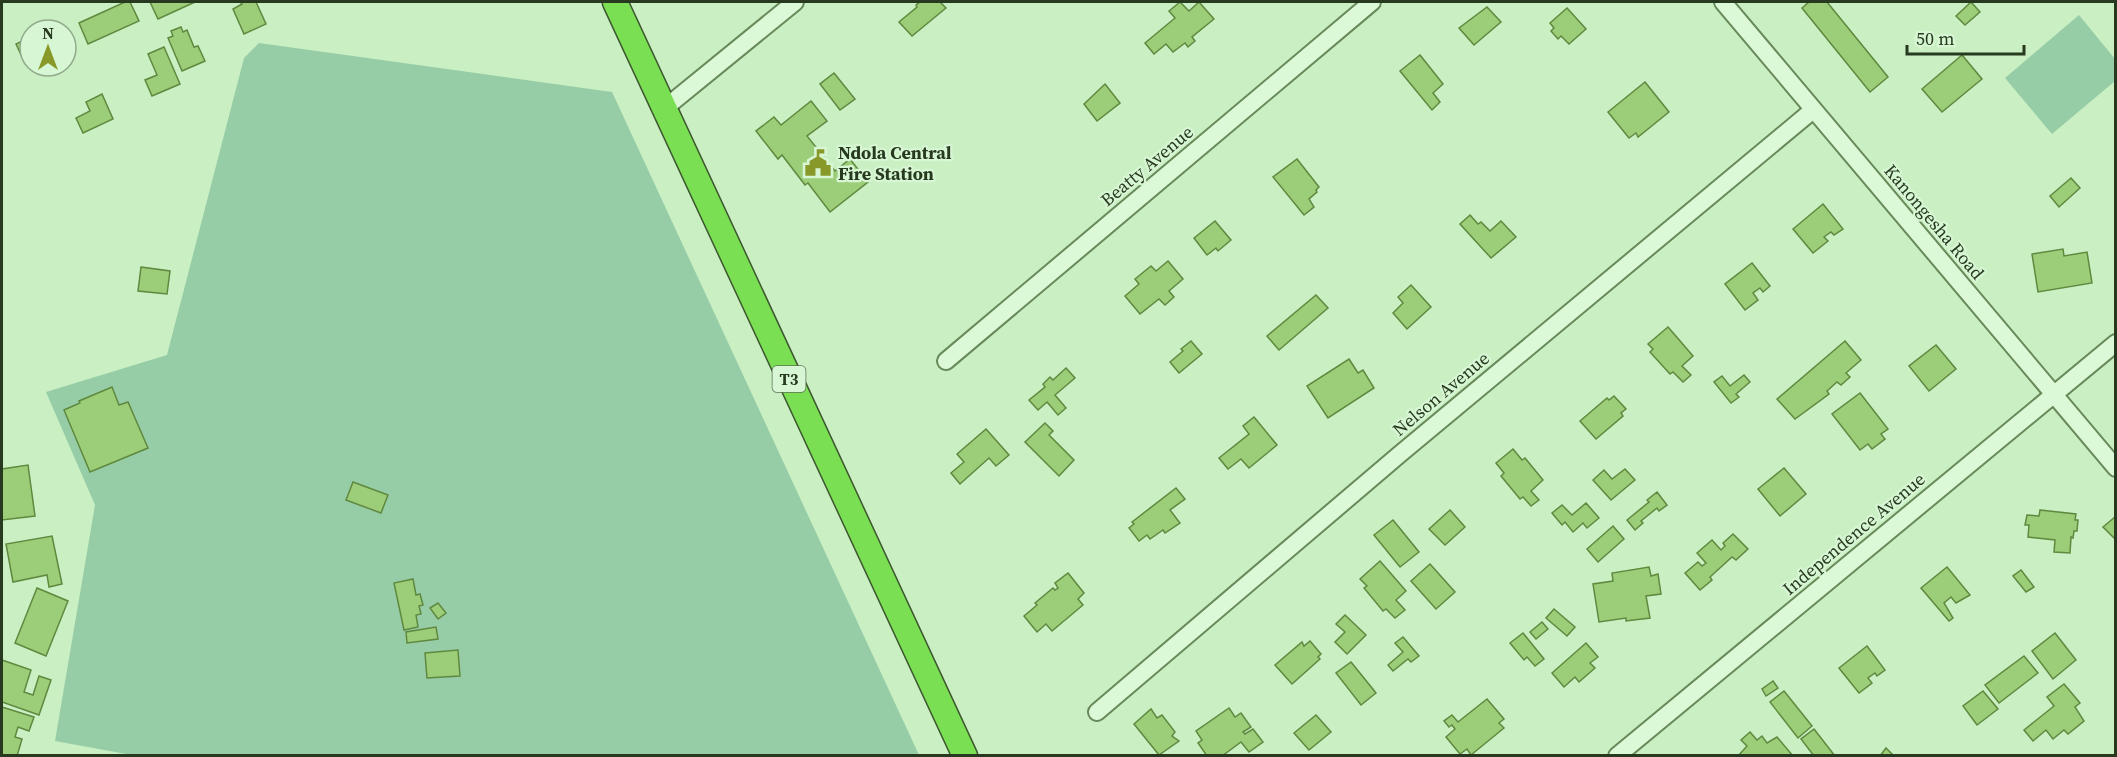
<svg xmlns="http://www.w3.org/2000/svg" width="2117" height="757" viewBox="0 0 2117 757" font-family="'Source Serif 4',serif">
  <rect width="100%" height="100%" fill="#c9efc3"/>
  <g fill="#97cda6">
    <polygon points="2079,15 2115,59 2115,81 2052,134 2005,78"/>
    <polygon points="259,43 612,92 919,755 137,756 55,741 95,505 46,392 167,355 244,58"/>
  </g>
  <g fill="#9ccd78" stroke="#5f893f" stroke-width="1.5">
    <polygon points="125,2 130,2 139,21 88,44 79,23"/>
    <polygon points="150,2 195,2 158,19"/>
    <polygon points="240,2 256,2 266,24 244,34 233,9 242,4"/>
    <polygon points="920,2 940,2 946,8 912,36 899,22 917,7 916,5"/>
    <polygon points="1180,2 1189,11 1199,2 1214,19 1192,37 1195,41 1188,47 1185,43 1173,52 1166,44 1154,54 1145,43 1175,18 1169,11"/>
    <polygon points="1809,2 1827,2 1888,77 1870,92 1802,8"/>
    <polygon points="1971,2 1980,12 1965,25 1956,16"/>
    <polygon points="1487,7 1501,22 1474,45 1459,28"/>
    <polygon points="1567,8 1586,29 1569,44 1561,36 1558,39 1551,31 1554,28 1550,23"/>
    <polygon points="181,27 183,32 187,30 194,47 198,46 205,61 182,71 168,38 173,36 171,31"/>
    <polygon points="30,37 30,61 25,63 16,44"/>
    <polygon points="164,47 180,84 152,96 145,80 157,75 148,54"/>
    <polygon points="1420,55 1443,84 1433,93 1440,102 1432,110 1400,71"/>
    <polygon points="1962,55 1982,79 1942,112 1922,89"/>
    <polygon points="834,73 855,99 840,110 820,84"/>
    <polygon points="1645,82 1669,112 1638,137 1636,133 1629,138 1608,112"/>
    <polygon points="1105,84 1120,103 1097,121 1084,104"/>
    <polygon points="102,94 113,119 83,133 76,118 90,111 86,102"/>
    <polygon points="811,101 827,121 807,136 835,171 850,159 868,182 830,212 808,183 805,185 782,155 778,159 756,131 774,117 781,125"/>
    <polygon points="1297,159 1319,187 1316,190 1317,192 1309,199 1314,207 1304,215 1273,177"/>
    <polygon points="2071,178 2080,188 2059,207 2050,196"/>
    <polygon points="1823,204 1843,229 1834,235 1831,232 1824,237 1828,241 1813,253 1793,229"/>
    <polygon points="1470,215 1478,224 1481,222 1490,231 1501,221 1516,237 1491,258 1460,224"/>
    <polygon points="1215,221 1231,240 1218,251 1216,248 1207,255 1194,238"/>
    <polygon points="2063,249 2064,256 2087,252 2092,283 2038,292 2032,254"/>
    <polygon points="1168,261 1183,279 1169,291 1174,297 1165,305 1159,299 1140,314 1125,296 1139,284 1135,279 1151,266 1156,271"/>
    <polygon points="1752,263 1770,286 1763,292 1760,288 1753,293 1758,300 1745,310 1725,284"/>
    <polygon points="141,267 170,271 167,294 138,291"/>
    <polygon points="1411,285 1431,307 1407,329 1393,313 1403,303 1398,297"/>
    <polygon points="1316,295 1328,308 1279,350 1267,336"/>
    <polygon points="1668,327 1693,356 1682,366 1691,375 1683,382 1673,372 1670,374 1650,352 1653,349 1648,344"/>
    <polygon points="1191,341 1202,354 1179,373 1170,362 1183,351 1181,349"/>
    <polygon points="1845,341 1861,360 1846,373 1850,377 1841,385 1837,382 1827,391 1829,394 1795,419 1777,399"/>
    <polygon points="1936,345 1956,369 1929,391 1909,366"/>
    <polygon points="1349,359 1358,373 1363,370 1374,388 1328,418 1307,386"/>
    <polygon points="1066,368 1075,378 1055,395 1066,408 1058,415 1047,402 1038,410 1029,400 1045,387 1043,384 1050,377 1053,380"/>
    <polygon points="1744,375 1750,382 1736,394 1739,397 1731,403 1714,382 1722,376 1730,386"/>
    <polygon points="112,387 119,405 128,402 148,448 90,472 64,410 80,403 79,401"/>
    <polygon points="1860,393 1888,429 1881,434 1885,439 1872,449 1868,444 1860,450 1832,414"/>
    <polygon points="1614,396 1626,409 1621,413 1623,416 1596,439 1580,421 1607,398 1609,400"/>
    <polygon points="1254,417 1277,445 1249,468 1241,459 1228,469 1219,458 1249,434 1243,426"/>
    <polygon points="1045,423 1053,431 1049,435 1074,460 1059,476 1025,442"/>
    <polygon points="986,429 1009,455 996,466 989,458 960,484 951,473 964,462 957,454"/>
    <polygon points="1513,449 1522,460 1525,458 1543,480 1531,491 1539,500 1531,506 1523,497 1520,499 1501,476 1504,473 1496,463"/>
    <polygon points="28,465 35,516 2,520 2,469"/>
    <polygon points="1784,468 1806,494 1780,516 1758,489"/>
    <polygon points="1625,469 1635,480 1611,500 1593,480 1604,470 1612,479"/>
    <polygon points="353,482 388,495 381,513 346,500"/>
    <polygon points="1176,488 1185,499 1170,510 1180,523 1165,533 1163,530 1150,539 1147,535 1139,541 1129,528 1134,524 1132,522"/>
    <polygon points="1657,492 1667,505 1659,511 1657,508 1641,521 1643,523 1635,530 1627,520 1649,502 1647,500"/>
    <polygon points="1586,503 1599,518 1587,528 1583,523 1573,532 1565,522 1562,525 1552,513 1562,505 1572,515"/>
    <polygon points="1450,510 1465,527 1445,545 1429,529"/>
    <polygon points="2040,510 2076,514 2075,520 2078,520 2077,531 2074,531 2073,538 2071,537 2070,553 2054,552 2055,540 2028,537 2029,525 2025,525 2027,515 2039,516"/>
    <polygon points="2116,516 2116,540 2103,527"/>
    <polygon points="1393,520 1419,552 1400,567 1374,535"/>
    <polygon points="1613,526 1624,539 1598,562 1587,549"/>
    <polygon points="1733,534 1748,549 1736,560 1732,557 1710,577 1712,580 1700,590 1685,573 1698,562 1702,566 1706,563 1697,553 1712,540 1721,550 1725,546 1723,543"/>
    <polygon points="52,536 62,584 49,587 47,575 13,582 6,544"/>
    <polygon points="1380,561 1406,591 1396,600 1405,610 1395,618 1386,609 1383,611 1364,588 1367,586 1360,579"/>
    <polygon points="1430,564 1455,592 1436,609 1411,581"/>
    <polygon points="1649,567 1651,576 1658,574 1661,594 1646,596 1650,618 1626,621 1626,618 1599,622 1593,584 1613,581 1612,573"/>
    <polygon points="1947,567 1970,595 1956,603 1951,597 1944,603 1953,618 1949,621 1921,588"/>
    <polygon points="2021,570 2034,587 2026,592 2013,576"/>
    <polygon points="1068,573 1084,593 1078,599 1083,605 1052,631 1046,624 1037,632 1024,616 1037,605 1035,603 1053,588 1055,590 1058,588 1055,583"/>
    <polygon points="413,579 416,595 420,594 423,605 419,606 421,614 416,615 418,627 404,630 394,583"/>
    <polygon points="37,588 68,601 46,656 15,643"/>
    <polygon points="438,603 446,613 438,619 430,608"/>
    <polygon points="1554,609 1575,627 1567,636 1546,618"/>
    <polygon points="1345,615 1366,635 1347,654 1335,642 1345,632 1336,624"/>
    <polygon points="1542,622 1548,629 1536,639 1530,632"/>
    <polygon points="436,627 438,639 407,643 406,632"/>
    <polygon points="1523,633 1544,659 1535,666 1527,657 1524,660 1510,643"/>
    <polygon points="2055,633 2076,660 2053,679 2032,651"/>
    <polygon points="1403,637 1419,656 1411,662 1408,659 1393,671 1388,665 1403,652 1395,643"/>
    <polygon points="1310,641 1321,654 1318,657 1320,659 1292,684 1275,665 1302,642 1304,646"/>
    <polygon points="1586,643 1598,657 1590,663 1595,668 1579,682 1575,677 1564,687 1552,673"/>
    <polygon points="1867,646 1885,670 1877,676 1875,673 1868,678 1872,683 1859,693 1839,668"/>
    <polygon points="458,650 460,676 427,678 425,653"/>
    <polygon points="2024,656 2038,673 1999,703 1985,685"/>
    <polygon points="2,660 31,670 24,692 33,695 39,676 51,680 39,715 2,702"/>
    <polygon points="1351,662 1376,693 1361,705 1336,673"/>
    <polygon points="1773,681 1778,688 1766,696 1762,689"/>
    <polygon points="2064,684 2080,703 2075,707 2084,721 2068,734 2064,730 2053,739 2046,730 2033,741 2024,730 2054,706 2047,697"/>
    <polygon points="1784,691 1812,726 1798,738 1770,702"/>
    <polygon points="1983,691 1998,709 1977,725 1963,706"/>
    <polygon points="1487,699 1504,719 1499,723 1504,728 1471,755 1467,749 1460,754 1446,737 1455,729 1452,725 1449,727 1444,721 1452,715 1458,722"/>
    <polygon points="2,707 34,717 29,731 18,727 15,737 22,739 17,756 2,756"/>
    <polygon points="1229,708 1235,717 1241,713 1251,727 1243,732 1245,734 1253,729 1263,742 1249,752 1241,742 1222,756 1207,756 1198,743 1202,740 1196,731"/>
    <polygon points="1151,709 1157,718 1162,715 1175,732 1172,736 1179,741 1159,755 1134,724"/>
    <polygon points="1316,715 1331,732 1309,750 1294,733"/>
    <polygon points="1814,729 1835,756 1814,756 1801,739"/>
    <polygon points="1750,732 1757,740 1762,736 1767,743 1777,737 1793,756 1738,756 1747,746 1741,740"/>
    <polygon points="1886,748 1892,754 1890,756 1880,756"/>
  </g>
  <g fill="none" stroke-linecap="round" stroke-linejoin="round">
    <defs>
      <g id="minor">
        <polyline points="1723,2 2116,468"/>
        <polyline points="665,108 795,2"/>
        <polyline points="946,361 1372,2"/>
        <polyline points="1097,712 1400,454 1813,110"/>
        <polyline points="1617,756 2116,343"/>
      </g>
      <polyline id="highway" points="615,2 965,756"/>
    </defs>
    <use href="#minor" stroke="#688959" stroke-width="20"/>
    <use href="#highway" stroke="#3d572e" stroke-width="27"/>
    <use href="#minor" stroke="#dbf9d6" stroke-width="16"/>
    <use href="#highway" stroke="#7adf53" stroke-width="24"/>
  </g>
  <defs>
    <symbol id="civic-bare" viewBox="-9 -9 18 18"><path d="M-.6-6.5H3V-4.5H.6V-3L4-1V1h2V6H-6V1h2V-1L-.6-3ZM-1.2 2.5V6h2.4V2.5Z" fill="#889929" stroke="#d7f6d3" stroke-width="2.5" paint-order="stroke"/></symbol>
  </defs>
  <g fill-rule="evenodd">
    <use href="#civic-bare" x="799" y="144" width="38" height="38"/>
  </g>
  <g text-anchor="middle" stroke-width="4.5" stroke-linejoin="round" paint-order="stroke">
    <rect fill="#d7f6d3" stroke="#5c7254" stroke-width="1.5" x="772.5" y="366" width="33" height="26" rx="4.5"/>
    <g font-size="16" font-weight="bold" fill="#27391e">
      <text x="789" y="385">T3</text>
    </g>
    <g font-size="18" font-weight="bold" fill="#27391e" stroke="#d7f6d3" text-anchor="start">
      <text x="838" y="159">Ndola Central<tspan x="838" dy="21">Fire Station</tspan></text>
    </g>
    <g font-size="18" fill="#27391e" stroke="#d7f6d3">
      <text transform="translate(1147 166) rotate(-40)" y="6">Beatty Avenue</text>
      <text transform="translate(1934 222) rotate(50)" y="6">Kanongesha Road</text>
      <text transform="translate(1441 394) rotate(-40)" y="6">Nelson Avenue</text>
      <text transform="translate(1854 534) rotate(-40)" y="6">Independence Avenue</text>
    </g>
  </g>
  <rect width="2117" height="757" fill="none" stroke="#27391e" stroke-width="6"/>
  <g transform="translate(48 48)"><circle r="28" fill="#d7f6d3" stroke="#91aa8b" stroke-width="1.5"/>
  <path d="M0-4.5L10 22L0 15L-10 22Z" fill="#889929"/>
  <text y="-9" font-size="16" font-weight="bold" text-anchor="middle" fill="#27391e">N</text>
  </g>
  <path d="M1907 45v9h117v-9" fill="none" stroke="#27391e" stroke-width="3"/>
  <text x="1916" y="45" font-size="18" fill="#27391e" stroke="#d7f6d3" stroke-width="4.5" paint-order="stroke">50 m</text>
</svg>
